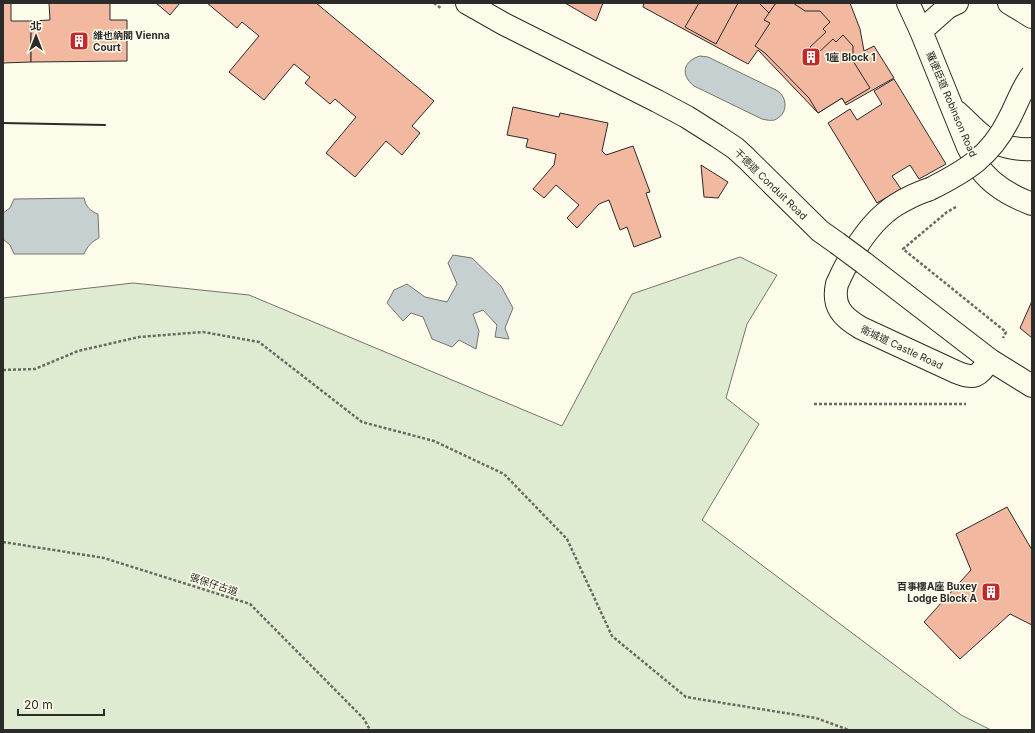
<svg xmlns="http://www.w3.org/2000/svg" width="1035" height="733" viewBox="0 0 1035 733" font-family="Inter,'Noto Sans TC',sans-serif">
  <rect width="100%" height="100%" fill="#fdfbea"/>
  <polygon fill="#deebd1" stroke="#74746e" points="740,257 777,275 747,324 726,398 759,424 702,520 961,715 991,730 3,730 3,298 133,283 249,295 562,426 632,294"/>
  <g fill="#c7d0d0" stroke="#74746e">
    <path d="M 700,56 L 708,57 L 776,90 C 779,92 782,94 783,97 C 787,104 785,114 778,118 C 774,122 767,120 762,119 L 694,86 C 680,75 683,61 700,56 Z"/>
    <path d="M 84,198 C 86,207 90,211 98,214 L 99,238 C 91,242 87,247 84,254 L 14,254 L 10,245 L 3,239 L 3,213 L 10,208 L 14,199 Z"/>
    <polygon points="453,255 472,258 501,286 513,308 505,328 509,339 495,337 497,325 483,310 473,314 479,331 476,349 459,340 452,347 432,339 423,317 411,313 403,321 387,303 394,290 407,284 425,297 447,302 457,284 448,263"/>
  </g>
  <g fill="#f2b8a0" stroke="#2b2b2b">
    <polygon points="3,3 11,3 11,21 31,21 31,62 3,63"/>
    <polygon points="49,3 110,3 110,20 127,20 127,61 31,62 31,21 50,20"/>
    <polygon points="156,3 180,3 170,15"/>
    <polygon points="207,3 316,3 434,101 412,126 420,133 402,155 386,141 355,177 326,153 356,117 335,99 330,104 305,83 310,77 294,64 264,100 229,72 259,36 242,22 237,28"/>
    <polygon points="565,3 603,3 596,21"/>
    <polygon points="644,3 850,3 860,29 864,51 874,46 894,78 846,105 842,98 818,113 758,50 748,64 643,7"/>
    <polygon points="699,3 738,3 716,44 685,27"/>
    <polygon points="759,3 776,3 769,13"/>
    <polygon points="776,3 793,3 805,11 820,11 830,22 823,29 826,32 810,47 817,54 833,39 836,42 843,35 853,46 853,61 870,88 845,103 842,98 818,113 809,98 765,53 755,46 770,23 764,20"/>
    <polygon points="894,79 946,164 919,179 910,165 892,176 901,189 877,203 828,123 850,109 857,120 882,104 874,91"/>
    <polygon points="513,107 559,117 560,113 608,123 602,151 606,155 633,146 650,192 646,193 661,237 634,247 627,227 620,230 609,200 599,204 577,228 567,218 579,205 556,185 544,198 533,189 554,165 556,154 526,147 528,139 507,135"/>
    <polygon points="701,165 728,182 718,198 704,197"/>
    <polygon points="1032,301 1032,338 1020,328"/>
    <polygon points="1007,507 1032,550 1032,625 1010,614 960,659 924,622 971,570 956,534"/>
  </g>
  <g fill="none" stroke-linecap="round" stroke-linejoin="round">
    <defs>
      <g id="secondary">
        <polyline points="467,3 504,24 657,101 687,117 717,136 735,148 746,158 820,231 837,243"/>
        <path d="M 908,3 L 921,31 L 968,147 C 971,152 973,158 977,164 C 989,184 1011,196 1032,204"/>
        <polyline points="1009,3 1032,17"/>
        <polyline points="921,31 948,7 957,3"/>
        <path d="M 957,112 C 966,120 974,129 983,136 C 997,146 1016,150 1032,149"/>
        <path d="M 930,189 C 918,193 907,198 896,205 C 870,221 850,255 837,284 C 832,306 842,317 861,328 L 956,372 C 976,380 978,376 990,360"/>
        <polyline points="864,263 990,360 1032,386"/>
      </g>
    </defs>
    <use href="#secondary" stroke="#2b2b2b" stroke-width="24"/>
    <g stroke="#6a6964" stroke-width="2.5" stroke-dasharray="3 2" stroke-linecap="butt">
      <polyline points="434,3 442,9"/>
      <polyline points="956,207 947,212 903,249 1006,332 1003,338"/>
      <polyline points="3,370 35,369 78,351 139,337 203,332 259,342 362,422 434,441 504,474 567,539 612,636 686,697 816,718 849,730"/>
      <polyline points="814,404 966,404"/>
      <polyline points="3,542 104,558 250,604 364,719 370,730"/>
    </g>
    <use href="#secondary" stroke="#fdfbea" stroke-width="22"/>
    <defs>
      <g id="secondary-bridge">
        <path d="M 930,189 C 966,171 991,156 1009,119 C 1017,104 1022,88 1032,75"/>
        <polyline points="837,243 864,263"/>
      </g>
    </defs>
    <use href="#secondary-bridge" stroke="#2b2b2b" stroke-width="24" stroke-linecap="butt"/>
    <use href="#secondary-bridge" stroke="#fdfbea" stroke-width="22"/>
    <polyline stroke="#2b2b2b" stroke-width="2" points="3,123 105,125"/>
  </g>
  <defs>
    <symbol id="building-square" viewBox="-11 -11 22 22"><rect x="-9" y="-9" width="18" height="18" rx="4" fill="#c62828" stroke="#fdfbea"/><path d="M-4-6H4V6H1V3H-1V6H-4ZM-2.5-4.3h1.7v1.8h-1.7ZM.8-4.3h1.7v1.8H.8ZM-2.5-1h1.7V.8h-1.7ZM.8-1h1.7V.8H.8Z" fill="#fff"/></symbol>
  </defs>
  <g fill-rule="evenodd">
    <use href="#building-square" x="68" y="30" width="22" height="22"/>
    <use href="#building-square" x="800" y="46" width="22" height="22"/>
    <use href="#building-square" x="980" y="581" width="22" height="22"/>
  </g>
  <g text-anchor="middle" stroke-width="3" stroke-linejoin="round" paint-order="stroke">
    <g font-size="10" font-weight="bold" fill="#2b2b2b" stroke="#fdfbea" text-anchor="start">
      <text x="93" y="39">維也納閣 Vienna<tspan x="93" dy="12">Court</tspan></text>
      <text x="825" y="61">1座 Block 1</text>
      <text x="977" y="590" text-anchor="end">百事樓A座 Buxey<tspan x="977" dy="12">Lodge Block A</tspan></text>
    </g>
    <g font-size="10" fill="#2b2b2b" stroke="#fdfbea">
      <text transform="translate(952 104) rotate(67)" y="4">羅便臣道 Robinson Road</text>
      <text transform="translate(771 184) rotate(44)" y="4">干德道 Conduit Road</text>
      <text transform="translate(902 347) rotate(25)" y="4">衛城道 Castle Road</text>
      <text transform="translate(214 584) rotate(18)" y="4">張保仔古道</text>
    </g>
  </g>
  <rect width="1035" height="733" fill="none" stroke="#2b2b2b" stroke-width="8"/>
  <g transform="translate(36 36)" stroke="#fdfbea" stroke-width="3" paint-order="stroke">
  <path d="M0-3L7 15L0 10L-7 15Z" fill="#2b2b2b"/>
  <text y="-6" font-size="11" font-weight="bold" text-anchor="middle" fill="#2b2b2b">北</text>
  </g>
  <path d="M18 709v6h86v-6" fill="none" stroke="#2b2b2b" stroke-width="2"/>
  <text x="24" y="709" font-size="12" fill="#2b2b2b" stroke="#fdfbea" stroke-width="3" paint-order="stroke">20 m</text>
</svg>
